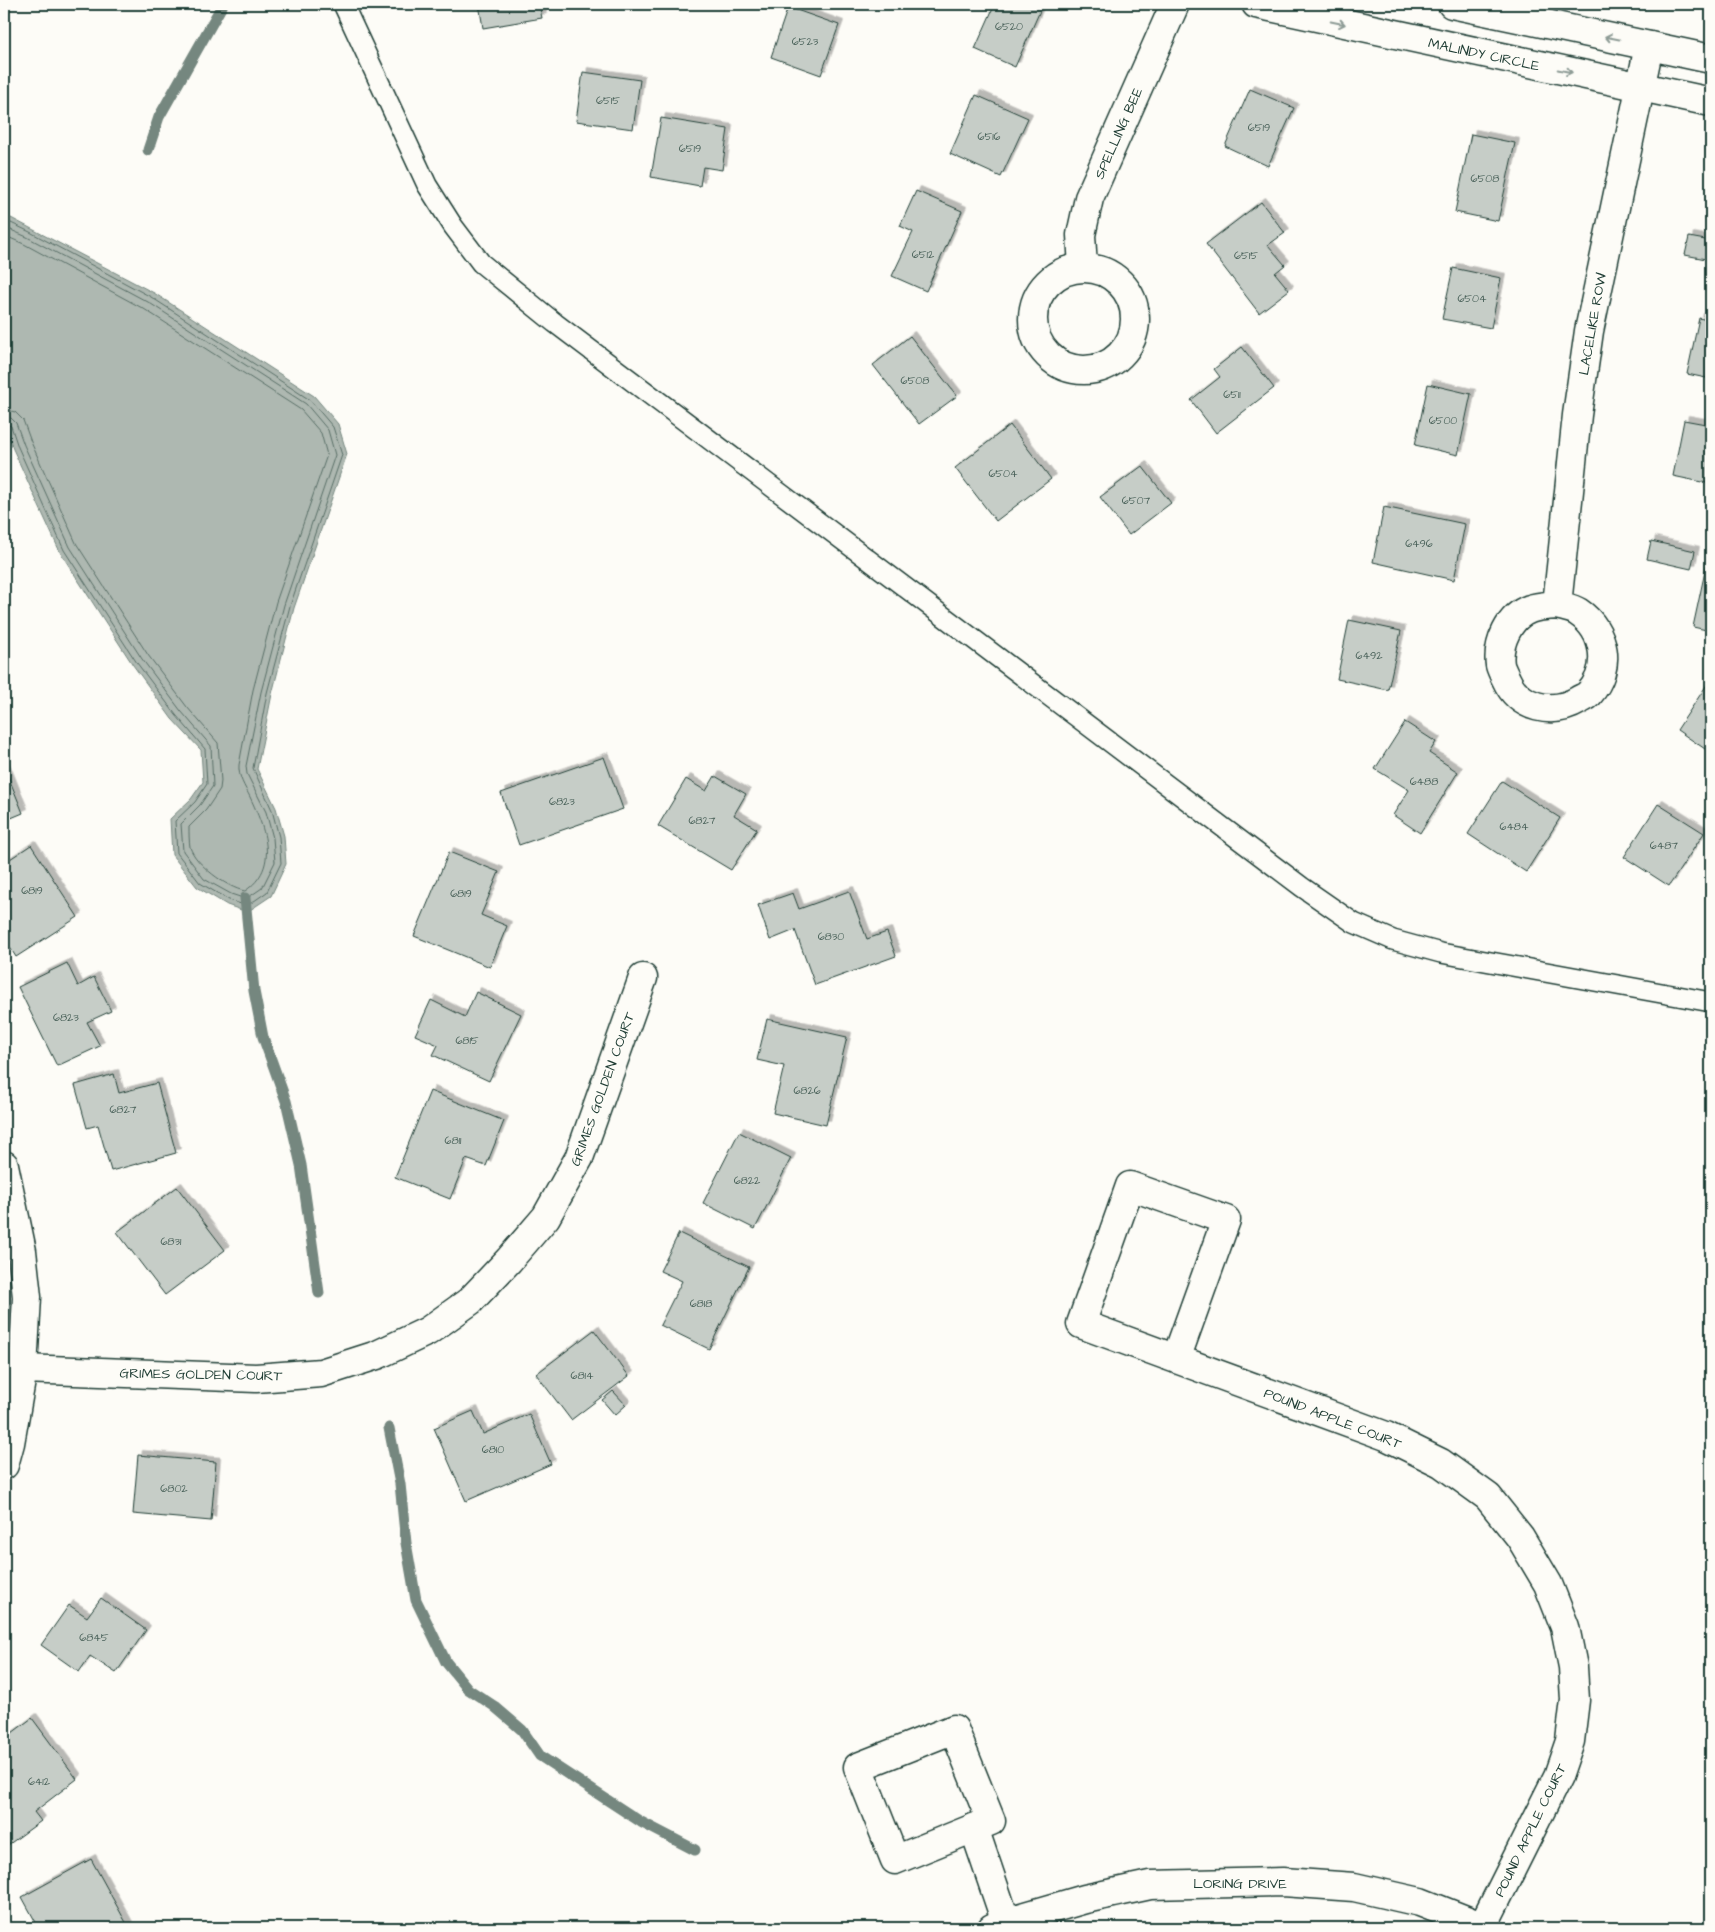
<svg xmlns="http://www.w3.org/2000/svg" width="1715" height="1932" viewBox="0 0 1715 1932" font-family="'Architects Daughter',sans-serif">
  <defs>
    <filter id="shadow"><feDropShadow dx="4.5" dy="-4.5" stdDeviation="0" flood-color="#0004"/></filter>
  </defs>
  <rect width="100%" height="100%" fill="#fdfcf7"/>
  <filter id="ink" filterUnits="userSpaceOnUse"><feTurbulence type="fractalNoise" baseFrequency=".02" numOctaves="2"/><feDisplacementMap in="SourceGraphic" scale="10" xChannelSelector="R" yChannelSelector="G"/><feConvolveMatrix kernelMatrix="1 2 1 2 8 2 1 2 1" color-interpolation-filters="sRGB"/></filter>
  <g filter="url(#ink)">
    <polygon fill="#aeb8b1" stroke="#75877f" points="11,218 154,293 314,396 338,424 347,454 294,608 272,694 257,769 276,808 284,836 286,864 271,896 247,912 227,905 197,887 172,855 170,819 191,799 203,782 201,750 172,719 133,665 60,552 13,449 4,421 4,220"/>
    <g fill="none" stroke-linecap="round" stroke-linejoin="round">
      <g stroke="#586e66" stroke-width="1">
        <polyline points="4,225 11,223 30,232 151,297 310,400 333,427 342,455 290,606 267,693 253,768 272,810 279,837 281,863 267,892 247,906 229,900 200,883 177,853 175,821 195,802 207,784 205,749 176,715 137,663 64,550 18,447 11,426 4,423"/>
        <polyline points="4,231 11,230 27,237 148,302 306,404 328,430 335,455 284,605 261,692 246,766 247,774 266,812 273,838 275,862 262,888 246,899 231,894 204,879 183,851 181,824 200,805 213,786 211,746 181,711 142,659 70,547 24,445 16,423 11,418 4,417"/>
        <path d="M 4,238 L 10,238 L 24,244 L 144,309 L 301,410 L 321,433 L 327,455 L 276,602 L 253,690 L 239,765 C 238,777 245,787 250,797 C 265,829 280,867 245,891 C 227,888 195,864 190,847 C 189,841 189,833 189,827 L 206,810 L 220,789 L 221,781 L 218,743 L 187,707 L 148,655 L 76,543 L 31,442 L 23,420 L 15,412 L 4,409"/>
      </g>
      <g stroke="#75877f" stroke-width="11">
        <polyline points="148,150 159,117 223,4"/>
        <polyline points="245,898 254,991 263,1037 286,1101 301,1165 319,1293"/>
        <polyline points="389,1428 400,1484 406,1543 416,1600 446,1662 468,1689 494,1706 522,1730 540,1756 641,1822 695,1850"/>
      </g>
    </g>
    <g fill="#c6cdc7" stroke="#1f3d34" filter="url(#shadow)">
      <polygon points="479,4 539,4 542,18 483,28"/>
      <polygon points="995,4 1043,4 1015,67 975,49"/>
      <polygon points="788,7 839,25 821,75 771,57"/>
      <polygon points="583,72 640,80 633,129 576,121"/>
      <polygon points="1250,89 1294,108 1268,166 1225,146"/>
      <polygon points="976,95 1028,118 1001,177 950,154"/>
      <polygon points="661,118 728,129 722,170 703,167 700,186 651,177"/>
      <polygon points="1471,134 1515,143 1498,221 1455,212"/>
      <polygon points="916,191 962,211 926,291 892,276 913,232 900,226"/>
      <polygon points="1261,202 1285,233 1268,245 1285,265 1275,273 1289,290 1259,313 1206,244"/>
      <polygon points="1689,237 1711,241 1711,260 1685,255"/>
      <polygon points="1453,268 1501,278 1491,328 1442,319"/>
      <polygon points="1699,318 1711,321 1711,379 1687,374"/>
      <polygon points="910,336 957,396 919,424 873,365"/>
      <polygon points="1242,347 1274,388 1216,433 1191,400 1220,377 1214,369"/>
      <polygon points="1428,384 1471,394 1458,455 1415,445"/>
      <polygon points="1684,420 1711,425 1711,484 1673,476"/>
      <polygon points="1010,425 1051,479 996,521 955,468"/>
      <polygon points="1142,466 1171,503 1129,535 1100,497"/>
      <polygon points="1384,507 1465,524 1454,580 1373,562"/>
      <polygon points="1651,541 1695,551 1691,569 1647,559"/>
      <polygon points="1707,562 1711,563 1711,631 1693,627"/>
      <polygon points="1349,620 1401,631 1388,690 1337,679"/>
      <polygon points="1708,683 1711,685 1711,753 1677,730"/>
      <polygon points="1405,722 1436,742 1429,753 1458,772 1420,833 1393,815 1409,790 1375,769"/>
      <polygon points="604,757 623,809 519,845 501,793"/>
      <polygon points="4,766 23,813 4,821"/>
      <polygon points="715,776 746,794 734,815 757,829 731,870 658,826 686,779 706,791"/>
      <polygon points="1502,781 1560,818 1526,872 1468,834"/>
      <polygon points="1658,804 1704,833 1669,886 1624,857"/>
      <polygon points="31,845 78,917 16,957 4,938 4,863"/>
      <polygon points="449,852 499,872 481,915 507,926 490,967 414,936"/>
      <polygon points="849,891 867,939 887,932 896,956 815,985 795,930 770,940 758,905 793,893 799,909"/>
      <polygon points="67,963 78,986 94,977 111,1011 87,1022 100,1046 57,1066 18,987"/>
      <polygon points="476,992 521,1014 489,1081 433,1055 438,1045 415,1035 431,1000 465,1017"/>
      <polygon points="767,1019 847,1037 826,1125 773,1113 784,1066 757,1060"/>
      <polygon points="114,1074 119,1093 157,1083 176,1153 111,1171 98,1125 87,1128 75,1085"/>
      <polygon points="430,1091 504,1121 486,1166 466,1159 450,1199 395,1177"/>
      <polygon points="739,1132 791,1158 755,1229 703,1203"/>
      <polygon points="177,1187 225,1250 165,1295 117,1232"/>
      <polygon points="679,1233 749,1267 709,1349 660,1325 682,1281 660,1271"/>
      <polygon points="594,1330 629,1376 571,1420 536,1374"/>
      <polygon points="613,1391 626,1405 615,1415 602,1400"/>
      <polygon points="473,1411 483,1434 529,1414 551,1464 466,1501 434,1428"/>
      <polygon points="138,1455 216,1462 211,1521 133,1514"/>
      <polygon points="101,1598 146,1630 116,1673 90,1656 79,1672 41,1645 69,1605 87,1617"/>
      <polygon points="32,1718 77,1779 34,1812 41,1821 8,1845 4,1839 4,1787 6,1785 4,1782 4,1739"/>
      <polygon points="91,1859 129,1928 39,1928 22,1897"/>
    </g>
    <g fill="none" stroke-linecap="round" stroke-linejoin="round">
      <defs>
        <polyline id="service" points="343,4 427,185 453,226 481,263 555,323 1302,887 1354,923 1393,940 1441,953 1711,1002"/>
        <g id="minor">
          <polyline points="1256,4 1711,102"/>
          <polyline points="1452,4 1711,59"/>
          <polyline points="1083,267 1081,235 1089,198 1175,4"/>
          <circle cx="1084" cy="319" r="51"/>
          <path d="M 1557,605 C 1563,607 1572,608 1578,612 C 1606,631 1612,668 1589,694 C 1586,697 1582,698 1579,700 C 1552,716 1519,708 1506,679 C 1504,675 1501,669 1500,665 C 1497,644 1509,616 1530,609 C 1538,606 1548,606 1557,605 L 1577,415 L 1589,331 L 1649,46"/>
          <polyline points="4,1165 22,1251 27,1297 23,1369 10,1443 4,1465"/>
          <polyline points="1176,1359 1226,1220 1130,1186 1081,1324 1386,1436 1441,1463 1488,1497 1520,1537 1548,1584 1565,1627 1573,1667 1575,1700 1570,1741 1558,1776 1483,1926"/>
          <polyline points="23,1369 256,1378 321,1373 377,1355 428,1331 470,1301 509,1260 546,1217 579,1158 643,978"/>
          <polygon points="954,1729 991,1821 895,1860 858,1767"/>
          <polyline points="974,1828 1008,1928"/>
          <polyline points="992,1928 1005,1922 1085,1899 1150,1885 1283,1882 1354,1887 1420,1902 1486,1928"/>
        </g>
      </defs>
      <use href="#service" stroke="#1f3d34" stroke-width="22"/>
      <use href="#minor" stroke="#1f3d34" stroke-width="31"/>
      <use href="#service" stroke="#fdfcf7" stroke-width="19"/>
      <use href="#minor" stroke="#fdfcf7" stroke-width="28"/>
    </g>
    <defs><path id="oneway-shaft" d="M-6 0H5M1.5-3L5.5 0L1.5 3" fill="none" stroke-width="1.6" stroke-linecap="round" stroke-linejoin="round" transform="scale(1.25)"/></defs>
    <g stroke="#8e9c96">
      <use href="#oneway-shaft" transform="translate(1338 23) rotate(12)"/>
      <use href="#oneway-shaft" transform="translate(1612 38) rotate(-168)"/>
      <use href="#oneway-shaft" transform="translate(1565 71) rotate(12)"/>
    </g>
  </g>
  <g text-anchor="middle" stroke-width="4.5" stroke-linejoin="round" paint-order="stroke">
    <g font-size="11" fill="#496159">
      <text x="1009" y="30">6520</text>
      <text x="805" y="45">6523</text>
      <text x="608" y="104">6515</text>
      <text x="1259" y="131">6519</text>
      <text x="989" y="140">6516</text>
      <text x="690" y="152">6519</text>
      <text x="1485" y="182">6508</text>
      <text x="923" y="258">6512</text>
      <text x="1246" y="259">6515</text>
      <text x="1472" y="302">6504</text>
      <text x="915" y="384">6508</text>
      <text x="1232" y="398">6511</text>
      <text x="1443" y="424">6500</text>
      <text x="1003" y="477">6504</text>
      <text x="1136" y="504">6507</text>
      <text x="1419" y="547">6496</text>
      <text x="1369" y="659">6492</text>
      <text x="1424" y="785">6488</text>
      <text x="562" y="805">6823</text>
      <text x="702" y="824">6827</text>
      <text x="1514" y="830">6484</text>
      <text x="1664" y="849">6487</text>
      <text x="32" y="894">6819</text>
      <text x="461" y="897">6819</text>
      <text x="831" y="940">6830</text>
      <text x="66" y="1021">6823</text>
      <text x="467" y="1044">6815</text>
      <text x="807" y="1094">6826</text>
      <text x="123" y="1113">6827</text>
      <text x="453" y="1144">6811</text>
      <text x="747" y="1184">6822</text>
      <text x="171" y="1245">6831</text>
      <text x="701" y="1307">6818</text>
      <text x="582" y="1379">6814</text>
      <text x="493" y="1453">6810</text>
      <text x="174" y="1492">6802</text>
      <text x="94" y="1641">6845</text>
      <text x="39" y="1785">6412</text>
    </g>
    <g font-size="14" fill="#1f3d34" stroke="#fdfcf7">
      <text transform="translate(1484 54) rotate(12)" y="5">MALINDY CIRCLE</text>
      <text transform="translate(1118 133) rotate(-66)" y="5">SPELLING BEE</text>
      <text transform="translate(1592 324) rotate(-80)" y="5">LACELIKE ROW</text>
      <text transform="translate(602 1089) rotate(-70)" y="5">GRIMES GOLDEN COURT</text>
      <text transform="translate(201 1374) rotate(1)" y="5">GRIMES GOLDEN COURT</text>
      <text transform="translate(1333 1418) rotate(21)" y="5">POUND APPLE COURT</text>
      <text transform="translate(1530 1830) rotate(-64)" y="5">POUND APPLE COURT</text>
      <text x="1240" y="1888">LORING DRIVE</text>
    </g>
  </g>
  <rect width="1715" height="1932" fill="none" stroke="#fdfcf7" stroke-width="20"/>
  <rect x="10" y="10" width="1695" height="1912" fill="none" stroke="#1f3d34" stroke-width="2" filter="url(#ink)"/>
</svg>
